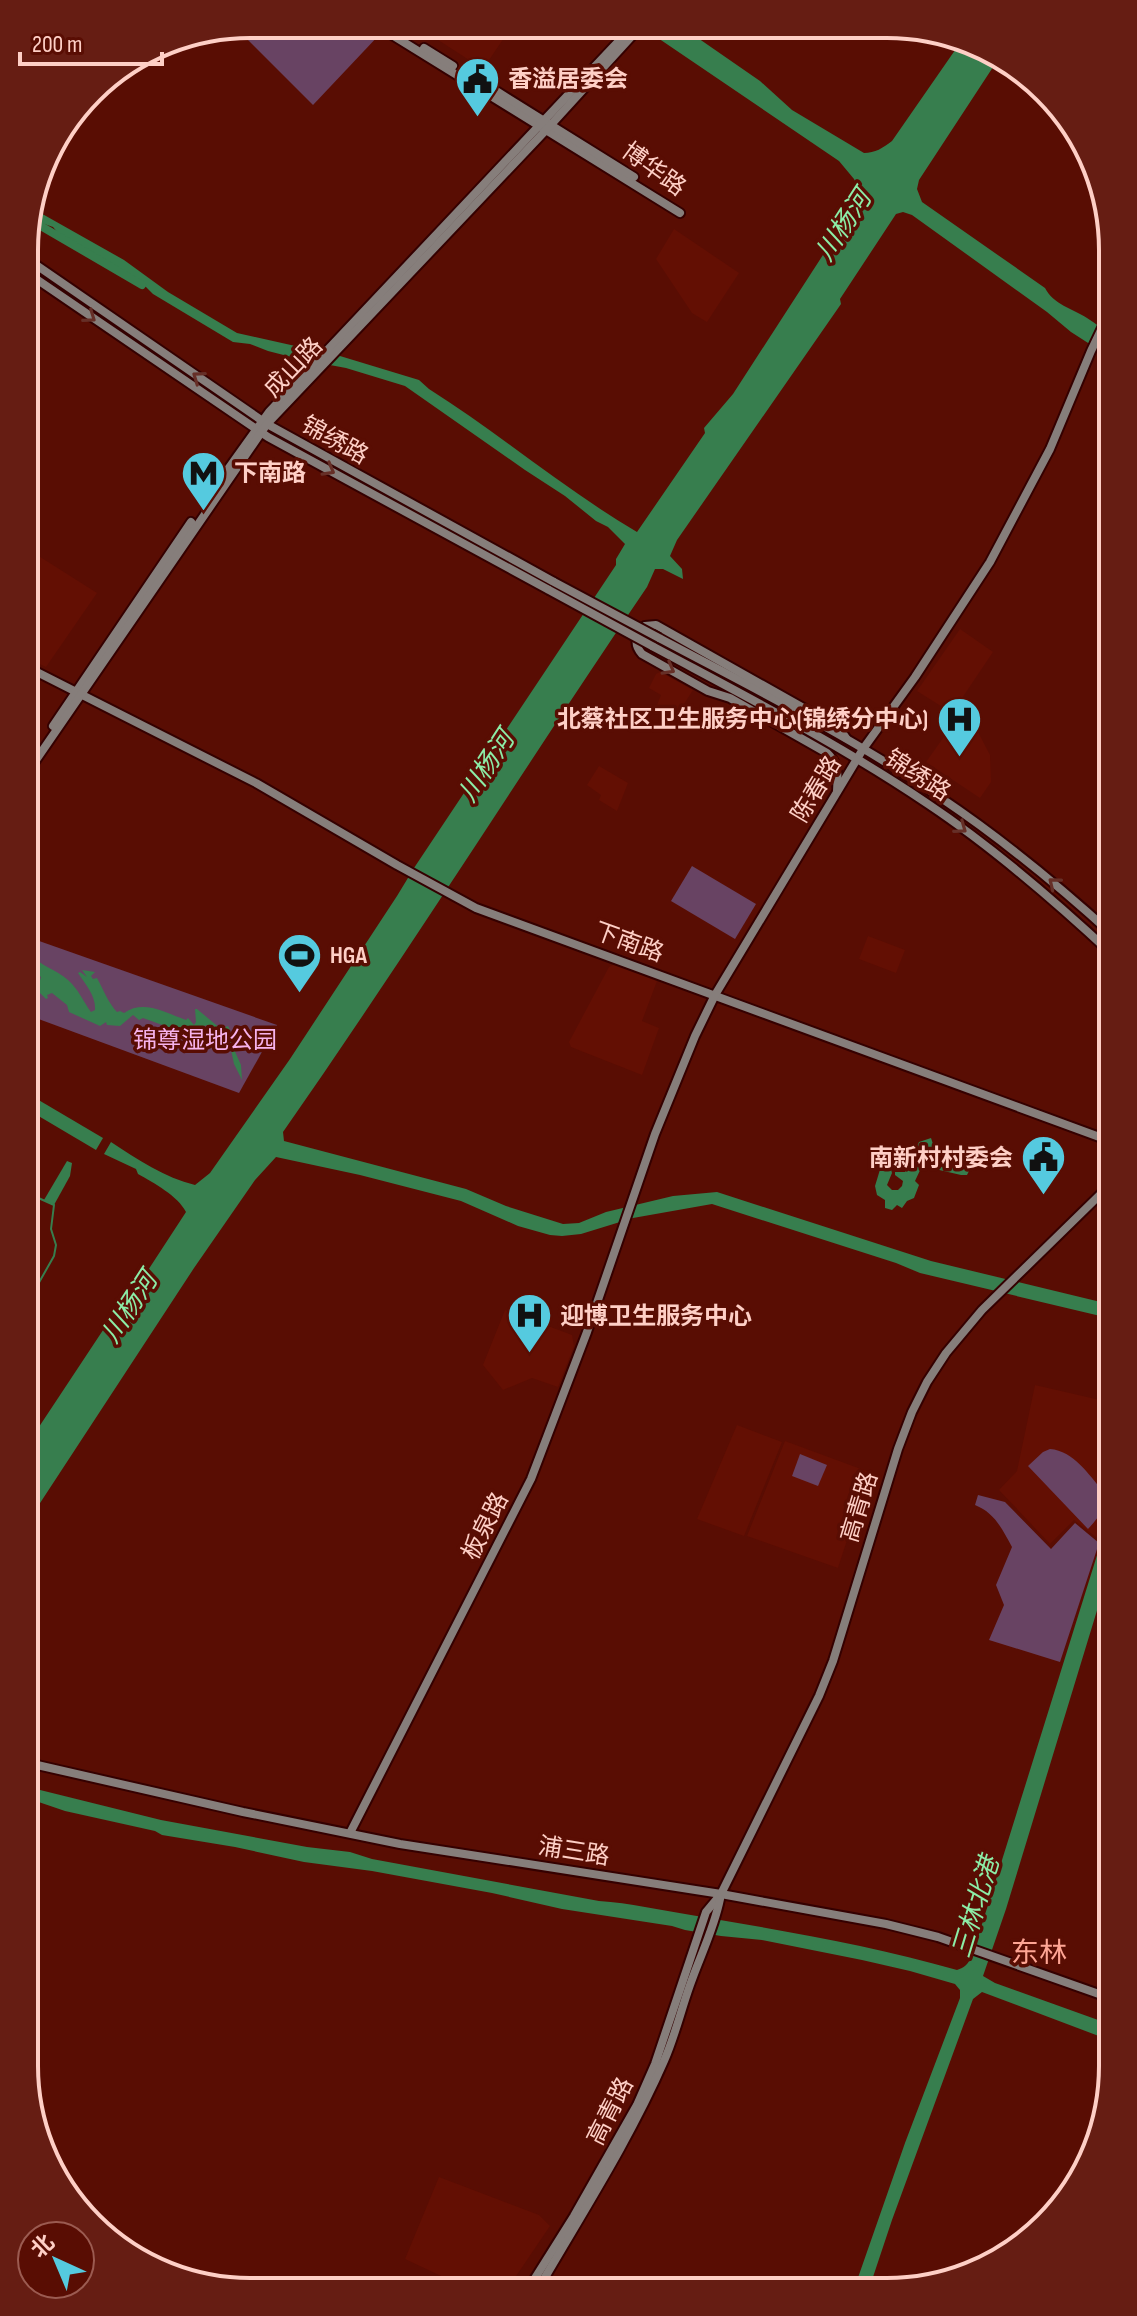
<svg xmlns="http://www.w3.org/2000/svg" width="1137" height="2316" viewBox="0 0 1137 2316" font-family="'Sofia Sans Condensed','Noto Sans SC',sans-serif">
  <rect width="100%" height="100%" fill="#590d03"/>
  <g fill="#630f03">
    <polygon points="415,25 512,26 483,69"/>
    <polygon points="674,229 739,273 707,322 692,313 656,259"/>
    <polygon points="26,548 97,593 46,667 25,657"/>
    <polygon points="960,629 993,652 952,713 917,691"/>
    <polygon points="660,672 693,690 677,715 657,705 661,695 649,688 656,674"/>
    <polygon points="958,717 977,730 990,755 991,782 980,798 926,762"/>
    <polygon points="599,766 628,783 617,811 599,800 601,795 587,785"/>
    <polygon points="868,936 905,950 896,973 859,959"/>
    <polygon points="615,964 657,981 642,1021 659,1028 642,1075 571,1047 569,1042 609,967"/>
    <polygon points="505,1310 572,1335 574,1346 558,1387 532,1378 503,1390 483,1365"/>
    <polygon points="1035,1385 1113,1403 1113,1480 1097,1538 1074,1520 1050,1544 999,1490 1017,1471"/>
    <polygon points="737,1425 782,1442 744,1536 697,1519"/>
    <polygon points="785,1441 869,1472 838,1568 747,1536"/>
    <polygon points="439,2177 539,2215 550,2226 506,2291 473,2291 405,2259"/>
  </g>
  <g fill="#684363">
    <polygon points="251,24 365,25 380,34 313,105 243,35"/>
    <polygon points="692,866 756,904 735,939 671,901"/>
    <polygon points="25,936 277,1025 239,1093 25,1014"/>
    <path d="M 1050,1449 C 1074,1451 1088,1474 1103,1491 C 1109,1506 1098,1518 1088,1529 L 1028,1466 L 1043,1452 Z"/>
    <polygon points="800,1454 827,1465 818,1486 792,1476"/>
    <path d="M 978,1495 L 1005,1502 L 1051,1549 L 1075,1523 L 1099,1543 L 1060,1662 L 989,1640 L 1004,1605 L 996,1585 L 1012,1547 C 1002,1529 995,1513 975,1505 Z"/>
  </g>
  <g fill="#377e4e">
    <path d="M 655,27 L 682,27 L 760,81 L 792,110 L 864,153 C 875,153 883,148 892,141 L 960,43 L 997,61 L 919,180 L 917,189 L 922,202 L 1045,288 C 1053,304 1073,309 1087,318 C 1097,324 1105,331 1113,338 L 1113,359 L 1071,332 L 1047,312 L 912,215 L 903,212 L 896,214 L 840,299 L 841,304 L 677,540 L 670,556 L 682,569 L 683,579 L 663,569 L 655,569 L 647,587 C 524,768 408,953 283,1132 L 284,1141 L 466,1189 L 506,1206 L 563,1224 L 579,1223 L 606,1212 L 673,1196 L 717,1192 L 931,1261 L 1113,1305 L 1113,1319 L 920,1273 L 896,1263 L 712,1204 L 633,1218 L 581,1234 L 562,1236 L 550,1235 L 518,1226 L 461,1201 L 360,1175 L 276,1157 L 255,1180 L 194,1268 L 25,1526 L 25,1448 L 117,1309 L 124,1307 L 186,1212 C 178,1196 154,1183 138,1174 L 136,1169 L 104,1154 L 111,1142 C 137,1159 165,1178 195,1185 L 210,1173 L 290,1059 L 397,896 L 414,868 L 616,565 L 616,559 L 625,544 L 608,527 L 596,521 L 565,496 L 525,470 L 405,386 L 346,368 L 303,360 L 268,351 L 250,344 L 233,342 L 153,294 L 146,287 L 63,239 L 53,227 L 27,218 L 30,207 L 124,260 L 168,292 L 237,333 L 340,356 L 419,380 L 429,389 C 500,434 564,489 637,532 L 705,433 L 704,428 L 733,394 L 832,241 L 847,223 L 860,193 L 854,179 L 839,161 L 652,34 Z"/>
    <path d="M 25,954 L 30,954 C 39,965 57,970 68,980 C 79,990 83,1001 91,1012 L 95,1010 C 96,996 86,985 78,973 L 80,972 L 87,977 L 82,970 L 95,972 L 91,976 L 93,979 L 97,978 C 103,989 109,1004 117,1012 L 120,1011 L 124,1013 C 144,999 166,1013 186,1020 L 188,1018 L 194,1025 L 196,1022 L 195,1009 L 197,1009 L 221,1029 L 228,1026 L 230,1030 L 228,1036 L 241,1065 L 242,1080 L 234,1064 L 230,1045 L 222,1039 L 225,1034 L 212,1030 L 206,1025 L 202,1029 L 201,1039 L 143,1018 L 139,1020 L 133,1015 L 120,1026 L 107,1025 L 106,1022 L 100,1026 L 69,1012 L 67,1005 L 52,993 L 47,995 L 48,998 L 46,999 L 37,990 L 41,977 L 25,966 Z"/>
    <polygon points="25,1092 103,1138 96,1150 25,1108"/>
    <polygon points="931,1138 933,1144 930,1155 961,1165 969,1171 967,1175 961,1175 922,1166 915,1181 919,1185 914,1198 907,1201 902,1208 897,1205 892,1210 885,1208 885,1200 877,1195 875,1186 882,1163 889,1162 892,1173 887,1185 892,1190 898,1190 902,1186 903,1181 895,1175 895,1172 905,1172 919,1142"/>
    <polygon points="67,1161 72,1163 70,1176 54,1205 44,1200"/>
    <path d="M 1113,1504 L 1113,1558 L 1006,1909 L 983,1976 L 995,1983 L 1112,2025 L 1112,2041 L 982,1992 L 973,1999 L 892,2220 L 868,2292 L 853,2292 L 905,2143 L 960,1998 L 960,1990 L 955,1984 L 910,1971 L 862,1960 L 762,1940 L 721,1936 L 685,1930 L 672,1926 L 562,1909 L 492,1893 L 372,1871 L 304,1862 L 235,1847 L 162,1835 L 155,1831 L 65,1811 L 24,1797 L 24,1786 L 161,1820 L 307,1847 L 350,1852 L 372,1859 L 599,1901 C 630,1903 660,1910 691,1915 C 780,1930 870,1945 957,1970 C 972,1966 973,1951 978,1937 Z"/>
  </g>
  <g fill="none" stroke-linecap="round" stroke-linejoin="round">
    <polyline stroke="#377e4e" stroke-width="2" points="25,1298 37,1286 54,1256 56,1245 51,1229 54,1205 25,1192"/>
    <polyline stroke="#377e4e" stroke-width="8" points="27,218 142,285"/>
    <defs>
      <g id="secondary">
        <polyline points="376,25 680,213"/>
        <polyline points="424,48 453,66"/>
        <polyline points="493,89 634,177"/>
        <polyline points="26,258 267,424 554,582"/>
        <polyline points="26,272 268,437 549,590"/>
        <polyline points="208,497 269,412 633,26"/>
        <path d="M 659,638 C 753,688 852,737 941,798 C 1002,839 1058,885 1113,935"/>
        <path d="M 652,646 C 745,696 841,745 928,804 C 994,848 1055,901 1113,955"/>
        <polyline points="25,666 256,783 397,865 476,908 1113,1142"/>
        <polyline points="53,726 191,522"/>
        <polyline points="25,776 267,424 547,129 641,26"/>
        <path d="M 837,791 C 838,776 839,764 827,753 L 730,698 L 708,691 L 642,654 C 633,644 636,635 645,626 L 656,625 L 839,728 L 846,738"/>
        <polyline points="24,1762 243,1812 400,1844 721,1894 886,1924 938,1937 1113,1999"/>
        <polyline points="350,1833 531,1479 587,1332 655,1134 695,1036 715,995 863,749 915,677 990,562 1050,449 1091,351 1113,305"/>
        <polyline points="527,2291 574,2216 637,2105 655,2064 706,1912 721,1894 819,1696 833,1661 898,1449 912,1412 927,1382 946,1353 982,1310 1113,1182"/>
        <path d="M 537,2291 C 581,2215 629,2141 664,2061 C 675,2036 681,2010 690,1985 C 700,1956 714,1929 720,1899"/>
      </g>
    </defs>
    <use href="#secondary" stroke="#340000" stroke-width="12"/>
    <use href="#secondary" stroke="#867e7b" stroke-width="8"/>
    <defs>
      <g id="secondary-bridge">
        <polyline points="554,582 659,638"/>
        <polyline points="549,590 652,646"/>
      </g>
    </defs>
    <use href="#secondary-bridge" stroke="#340000" stroke-width="12" stroke-linecap="butt"/>
    <use href="#secondary-bridge" stroke="#867e7b" stroke-width="8"/>
  </g>
  <defs><path id="oneway-chevron" d="M-2-3.5L2.5 0L-2 3.5" fill="none" stroke-width="1.6" stroke-linecap="round" stroke-linejoin="round" transform="scale(2)"/></defs>
  <g stroke="#662f27">
    <use href="#oneway-chevron" transform="translate(90 317) rotate(35)"/>
    <use href="#oneway-chevron" transform="translate(198 377) rotate(-145)"/>
    <use href="#oneway-chevron" transform="translate(329 470) rotate(29)"/>
    <use href="#oneway-chevron" transform="translate(669 669) rotate(29)"/>
    <use href="#oneway-chevron" transform="translate(961 828) rotate(36)"/>
    <use href="#oneway-chevron" transform="translate(1054 883) rotate(-141)"/>
  </g>
  <defs>
    <symbol id="civic-pin" viewBox="-11 -11 22 30"><path d="M0 17L-7.5 6A9.5 9.5 0 1 1 7.5 6Z" fill="#55cadf" stroke="#590d03"/><path d="M-.6-6.5H3V-4.5H.6V-3L4-1V1h2V6H-6V1h2V-1L-.6-3ZM-1.2 2.5V6h2.4V2.5Z" fill="#111"/></symbol>
    <symbol id="metro-pin" viewBox="-11 -11 22 30"><path d="M0 17L-7.5 6A9.5 9.5 0 1 1 7.5 6Z" fill="#55cadf" stroke="#590d03"/><path d="M-5.5 5V-5H-3L0 0L3-5H5.5V5H3V-.5L0 4L-3-.5V5Z" fill="#111"/></symbol>
    <symbol id="hospital-pin" viewBox="-11 -11 22 30"><path d="M0 17L-7.5 6A9.5 9.5 0 1 1 7.5 6Z" fill="#55cadf" stroke="#590d03"/><path d="M-5-5h3v3.5h4V-5h3V5h-3V1.5h-4V5h-3Z" fill="#111"/></symbol>
    <symbol id="stadium-pin" viewBox="-11 -11 22 30"><path d="M0 17L-7.5 6A9.5 9.5 0 1 1 7.5 6Z" fill="#55cadf" stroke="#590d03"/><path d="M0-5a6.5 5 0 1 0 0 10a6.5 5 0 1 0 0-10ZM-3.5-1.8h7v3.6h-7Z" fill="#111"/></symbol>
  </defs>
  <g fill-rule="evenodd">
    <use href="#civic-pin" x="452" y="54" width="51" height="69"/>
    <use href="#metro-pin" x="178" y="448" width="51" height="69"/>
    <use href="#hospital-pin" x="934" y="694" width="51" height="69"/>
    <use href="#stadium-pin" x="274" y="930" width="51" height="69"/>
    <use href="#civic-pin" x="1018" y="1132" width="51" height="69"/>
    <use href="#hospital-pin" x="504" y="1290" width="51" height="69"/>
  </g>
  <g text-anchor="middle" stroke-width="7" stroke-linejoin="round" paint-order="stroke">
    <g font-size="24" font-weight="bold" fill="#fecfc6" stroke="#590d03" text-anchor="start">
      <text x="508" y="87">香溢居委会</text>
      <text x="234" y="481">下南路</text>
      <text x="928" y="727" text-anchor="end">北蔡社区卫生服务中心(锦绣分中心)</text>
      <text x="330" y="963">HGA</text>
      <text x="1013" y="1166" text-anchor="end">南新村村委会</text>
      <text x="560" y="1324">迎博卫生服务中心</text>
    </g>
    <g font-size="24" fill="#fecfc6" stroke="#590d03">
      <text transform="translate(654 169) rotate(36)" y="8">博华路</text>
      <text transform="translate(293 367) rotate(-46)" y="8">成山路</text>
      <text transform="translate(335 440) rotate(29)" y="8">锦绣路</text>
      <text transform="translate(918 775) rotate(33)" y="8">锦绣路</text>
      <text transform="translate(816 789) rotate(-59)" y="8">陈春路</text>
      <text transform="translate(629 942) rotate(20)" y="8">下南路</text>
      <text transform="translate(859 1507) rotate(-73)" y="8">高青路</text>
      <text transform="translate(485 1526) rotate(-63)" y="8">板泉路</text>
      <text transform="translate(574 1851) rotate(9)" y="8">浦三路</text>
      <text transform="translate(610 2111) rotate(-63)" y="8">高青路</text>
    </g>
    <g font-size="24" fill="#f6b3ec" stroke="#590d03">
      <text x="205" y="1048">锦尊湿地公园</text>
    </g>
    <g font-size="26" font-style="italic" fill="#8ceda7" stroke="#590d03">
      <text transform="translate(843 225) rotate(-57)" y="9">川杨河</text>
      <text transform="translate(486 766) rotate(-57)" y="9">川杨河</text>
      <text transform="translate(129 1307) rotate(-57)" y="9">川杨河</text>
      <text transform="translate(975 1907) rotate(-73)" y="9">三林北港</text>
    </g>
    <g font-size="28" fill="#fea594" stroke="#590d03">
      <text x="1039" y="1962">东林</text>
    </g>
  </g>
  <path d="M0 0H1137V2316H0ZM250 38H887A212 212 0 0 1 1099 250V2066A212 212 0 0 1 887 2278H250A212 212 0 0 1 38 2066V250A212 212 0 0 1 250 38Z" fill="#661d13" fill-rule="evenodd"/>
  <path fill="none" stroke="#fecfc6" stroke-width="4" d="M250 38H887A212 212 0 0 1 1099 250V2066A212 212 0 0 1 887 2278H250A212 212 0 0 1 38 2066V250A212 212 0 0 1 250 38Z"/>
  <g transform="translate(56 2260) rotate(316)"><circle r="38" fill="#590d03" stroke="#9b5b51" stroke-width="2"/>
  <path d="M0-6L14 30L0 20L-14 30Z" fill="#55cadf"/>
  <text y="-12" font-size="22" font-weight="bold" text-anchor="middle" fill="#fecfc6">北</text>
  </g>
  <path d="M20 52v12h142v-12" fill="none" stroke="#fecfc6" stroke-width="4"/>
  <text x="32" y="52" font-size="24" fill="#fecfc6" stroke="#590d03" stroke-width="6" paint-order="stroke">200 m</text>
</svg>
